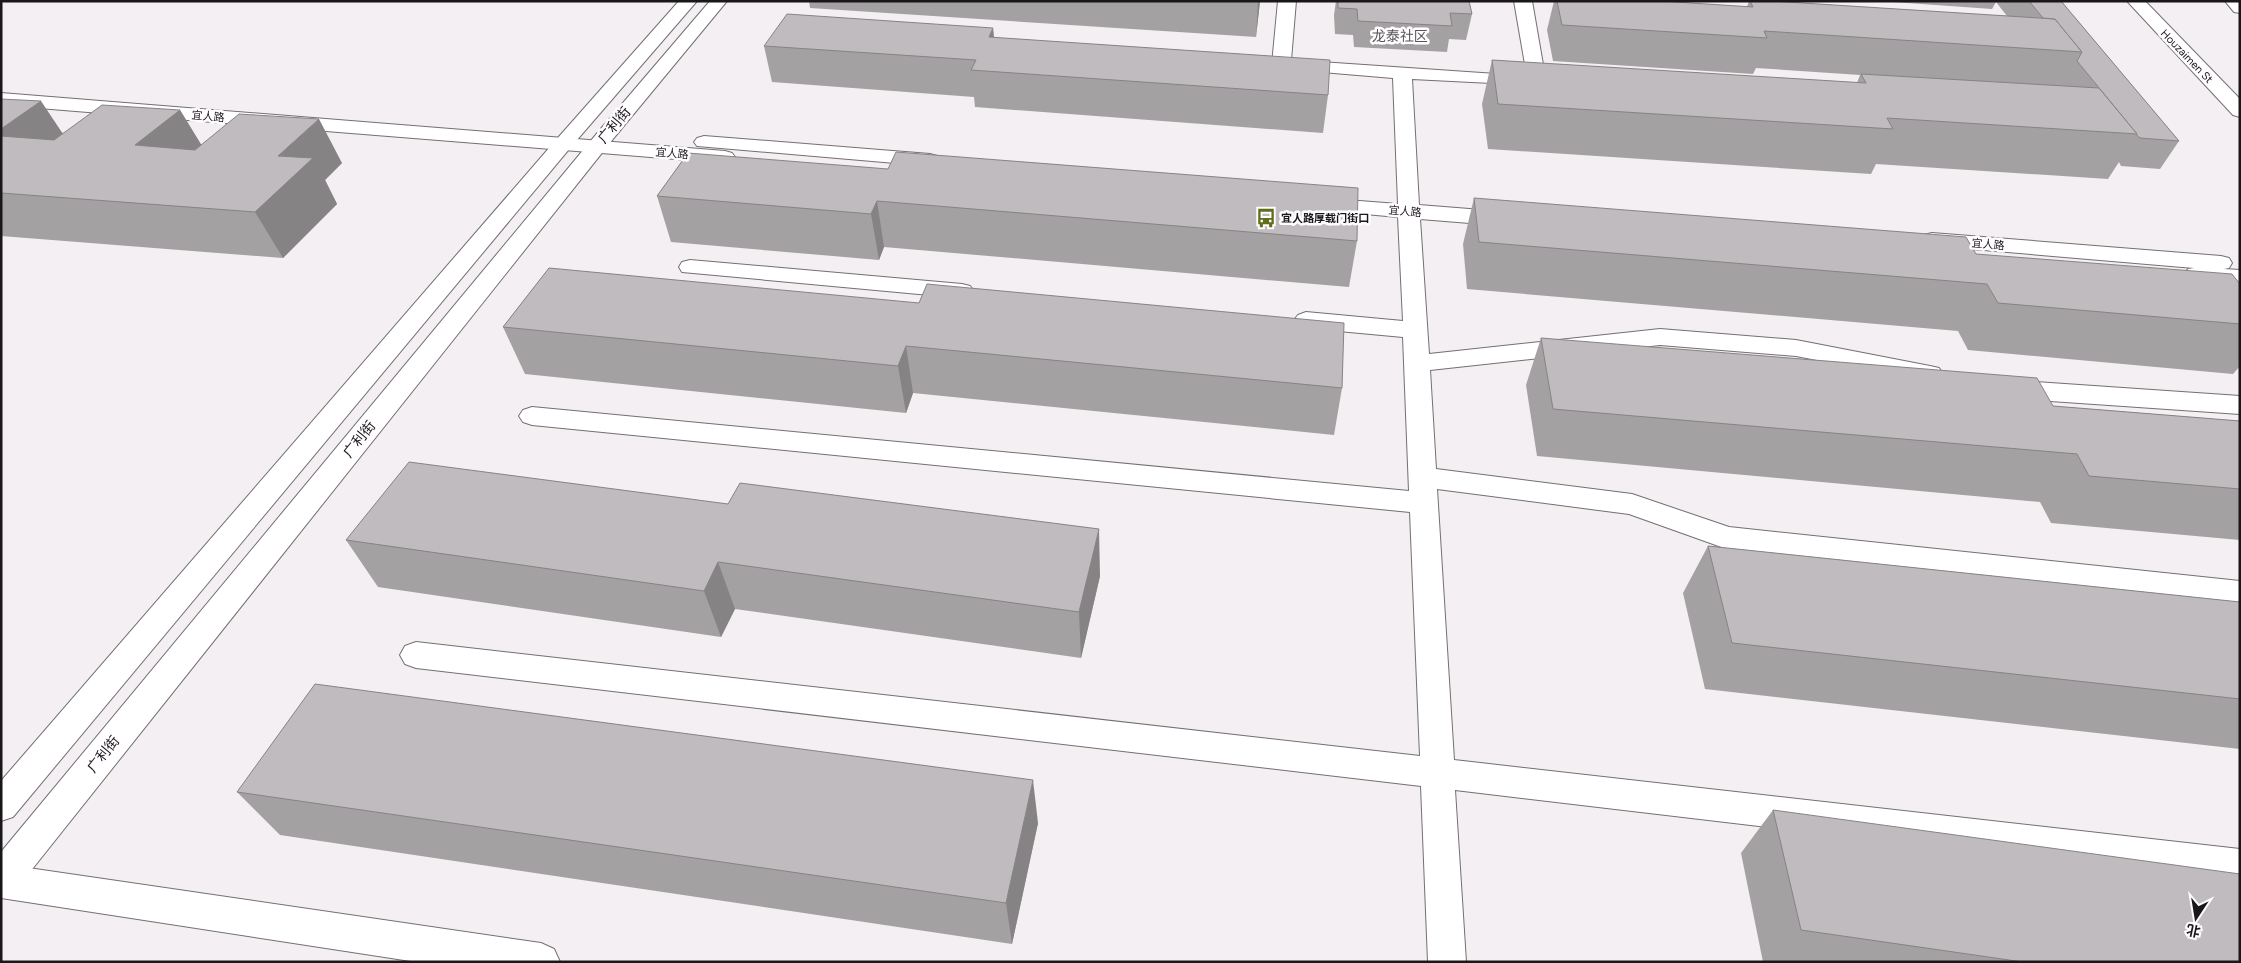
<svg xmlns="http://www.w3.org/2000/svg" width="2241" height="963" viewBox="0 0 2241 963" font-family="Figtree,'Noto Sans SC',sans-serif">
  <rect width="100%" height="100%" fill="#f3eff2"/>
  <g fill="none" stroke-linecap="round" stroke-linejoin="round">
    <defs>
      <g id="minor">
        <polygon points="1278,1 1296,1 1291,60 1527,76 1514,1 1532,1 1546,82 1544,86 1537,88 1530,85 1412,79 1419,205 1507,212 1515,214 1518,219 1515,224 1507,226 1420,219 1429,354 1660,329 1796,340 1930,366 1939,368 1943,374 1939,380 1930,382 1796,356 1660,345 1430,370 1436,469 1632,494 1729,527 2240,581 2240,605 1727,549 1629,514 1437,489 1454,760 2240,849 2240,883 1455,790 1466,962 1428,962 1421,786 416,668 405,664 400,655 405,646 416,642 1420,756 1410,512 532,425 523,422 519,416 523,410 532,407 1409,491 1403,337 1306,328 1298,325 1294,320 1298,315 1306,312 1403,321 1398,217 1321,210 1313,209 1310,204 1313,199 1321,198 1398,204 1393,78 1274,68 1272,64"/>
        <polygon points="1,93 725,151 732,153 735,157 732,161 725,163 1,105"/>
        <polygon points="704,136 930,154 937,156 940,160 937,164 930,166 697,146 694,142 697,138"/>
        <polygon points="1932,233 2221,256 2229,258 2232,263 2229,268 2224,269 2240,270 2240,284 2188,279 2184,274 2188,269 2194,268 1924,245 1921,240 1924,235"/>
        <polygon points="690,260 962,284 970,286 974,291 970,296 962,298 682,272 679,267 682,262"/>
        <polygon points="2007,380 2240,396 2240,414 2007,398 1998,395 1994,389 1998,383"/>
        <polygon points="1,864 541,943 554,949 560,962 417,962 1,898"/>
      </g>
      <g id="tertiary">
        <polygon points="679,1 697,1 570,148 13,817 1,821 1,781 556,140"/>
        <polygon points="710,1 727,1 613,139 14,892 1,897 1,852 599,131"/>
      </g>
      <g id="secondary">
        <polygon points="2127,1 2145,1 2240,99 2240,117 2233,115"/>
        <polygon points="2225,1 2240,1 2240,13 2234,12"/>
      </g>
    </defs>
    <use href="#minor" stroke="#736f72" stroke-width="2"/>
    <use href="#tertiary" stroke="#736f72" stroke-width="2"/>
    <use href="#secondary" stroke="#736f72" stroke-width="2"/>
    <use href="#minor" fill="#fff" fill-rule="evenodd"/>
    <use href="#tertiary" fill="#fff" fill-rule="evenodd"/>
    <use href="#secondary" fill="#fff" fill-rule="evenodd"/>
  </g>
  <g fill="#a4a1a3">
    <polygon points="809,1 1260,1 1256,37 810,8"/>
    <polygon points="1336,1 1469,1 1472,14 1466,40 1449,39 1447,52 1354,47 1353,35 1335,34 1334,15"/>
    <polygon points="1554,1 1660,1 1747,7 1749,1 1771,1 2007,16 1996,2 1992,9 1879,1 2061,1 2179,141 2160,169 2121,166 2119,162 2108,179 1876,164 1871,174 1488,149 1482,104 1492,60 1857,83 1860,75 1756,68 1753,74 1553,61 1547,30"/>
    <polygon points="993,28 994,37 1328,95 1323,133 975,107 974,97 772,82 764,46"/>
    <polygon points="1,99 63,133 180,110 201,145 342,163 325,180 337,204 283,258 1,236"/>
    <polygon points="688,153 1357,241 1349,287 884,247 879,260 671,242 657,196"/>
    <polygon points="1474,198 1976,254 2240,284 2240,366 2233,374 1968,350 1958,331 1467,289 1463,244"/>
    <polygon points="549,268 1342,388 1334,435 913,393 906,413 525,374 503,327"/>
    <polygon points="1541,338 2053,406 2240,421 2240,540 2051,523 2040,502 1537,456 1526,385"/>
    <polygon points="346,540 1100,576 1081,658 735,609 721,637 378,587"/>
    <polygon points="1708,546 2240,602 2240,749 1705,689 1683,593"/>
    <polygon points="237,792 1038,823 1012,944 280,835"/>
    <polygon points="1773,810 2240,962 1763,962 1741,853"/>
  </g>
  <g fill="#868385">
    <polygon points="1258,1 1260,1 1256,37"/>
    <polygon points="993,28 996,64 992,73 989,37"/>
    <polygon points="41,101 71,146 1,149 1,129"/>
    <polygon points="180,110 207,154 135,145"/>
    <polygon points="319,119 342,163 325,180 337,204 283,258 255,212 278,156"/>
    <polygon points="877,201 884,247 879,260 871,214"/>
    <polygon points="906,346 913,393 906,413 898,366"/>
    <polygon points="1099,529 1100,576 1081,658 1079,612"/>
    <polygon points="718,562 735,609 721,637 704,591"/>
    <polygon points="1033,780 1038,823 1012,944 1006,903"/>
  </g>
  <g fill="#bfbbbe" stroke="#868385">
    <polygon points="1338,1 1469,1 1472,14 1450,13 1452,26 1358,21 1357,9 1338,8"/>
    <polygon points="1557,1 1660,1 1753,7 1750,1 1771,1 2055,19 2082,52 1764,31 1767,38 1562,25"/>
    <polygon points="2029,1 2061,1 2179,141 2140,138 2136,134 2137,134 2077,61 2082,52 2055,19 2043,18"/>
    <polygon points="787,14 993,28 989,37 1330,60 1328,95 971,70 976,60 764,46"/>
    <polygon points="1492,60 1866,83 1861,74 2099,88 2137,134 1887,118 1893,129 1498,104"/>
    <polygon points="1,99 41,101 1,129"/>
    <polygon points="102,105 180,110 135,145 195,150 239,114 319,119 278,156 313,158 255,212 1,193 1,136 54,140"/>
    <polygon points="896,152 1358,188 1357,241 877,201 871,214 657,196 688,153 888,169"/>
    <polygon points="1474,198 1966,237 1976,254 2232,274 2240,284 2240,324 1998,303 1987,284 1479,242"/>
    <polygon points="549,268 919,303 927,284 1344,323 1342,388 906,346 898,366 503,327"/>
    <polygon points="1541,338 2037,378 2053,406 2240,421 2240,489 2089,476 2077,454 1553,409"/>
    <polygon points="409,462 728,504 740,483 1099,529 1079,612 718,562 704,591 346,540"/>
    <polygon points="1708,546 2240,602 2240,699 1732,643"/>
    <polygon points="315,684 1033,780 1006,903 237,792"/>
    <polygon points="1773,810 2240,874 2240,962 2023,962 1801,930"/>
  </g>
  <defs>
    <symbol id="bus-bare" viewBox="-9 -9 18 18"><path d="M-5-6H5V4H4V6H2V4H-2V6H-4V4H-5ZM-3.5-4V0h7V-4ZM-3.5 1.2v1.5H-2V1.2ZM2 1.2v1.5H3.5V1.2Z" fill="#5f6e1a" stroke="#fffdff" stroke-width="2.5" paint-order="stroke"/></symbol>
  </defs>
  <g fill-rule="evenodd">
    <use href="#bus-bare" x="1252" y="204" width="28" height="28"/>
  </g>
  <g text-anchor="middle" stroke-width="5" stroke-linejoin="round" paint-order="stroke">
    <g font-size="11" fill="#191719" stroke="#fffdff">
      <text transform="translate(2187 56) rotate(46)" y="4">Houzaimen St</text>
      <text transform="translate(208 116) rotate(5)" y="4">宜人路</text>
      <text transform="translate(672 153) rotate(5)" y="4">宜人路</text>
      <text transform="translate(1405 211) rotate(5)" y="4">宜人路</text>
      <text transform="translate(1988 244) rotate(5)" y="4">宜人路</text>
    </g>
    <g font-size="11" font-weight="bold" fill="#191719" stroke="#fffdff" text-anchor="start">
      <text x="1281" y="222">宜人路厚载门街口</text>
    </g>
    <g font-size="14" fill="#575457" stroke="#fffdff">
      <text x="1400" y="41">龙泰社区</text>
    </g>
    <g font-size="14" fill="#191719" stroke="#fffdff">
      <text transform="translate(614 125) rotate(-50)" y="5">广利街</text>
      <text transform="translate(359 439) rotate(-51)" y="5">广利街</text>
      <text transform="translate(103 754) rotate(-51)" y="5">广利街</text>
    </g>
  </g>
  <rect width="2241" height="963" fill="none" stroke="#191719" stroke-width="5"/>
  <g transform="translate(2196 918) rotate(192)" stroke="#fffdff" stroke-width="4" paint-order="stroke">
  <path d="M0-4L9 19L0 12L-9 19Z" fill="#191719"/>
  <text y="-8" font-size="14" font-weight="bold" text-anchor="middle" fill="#191719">北</text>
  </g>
</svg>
